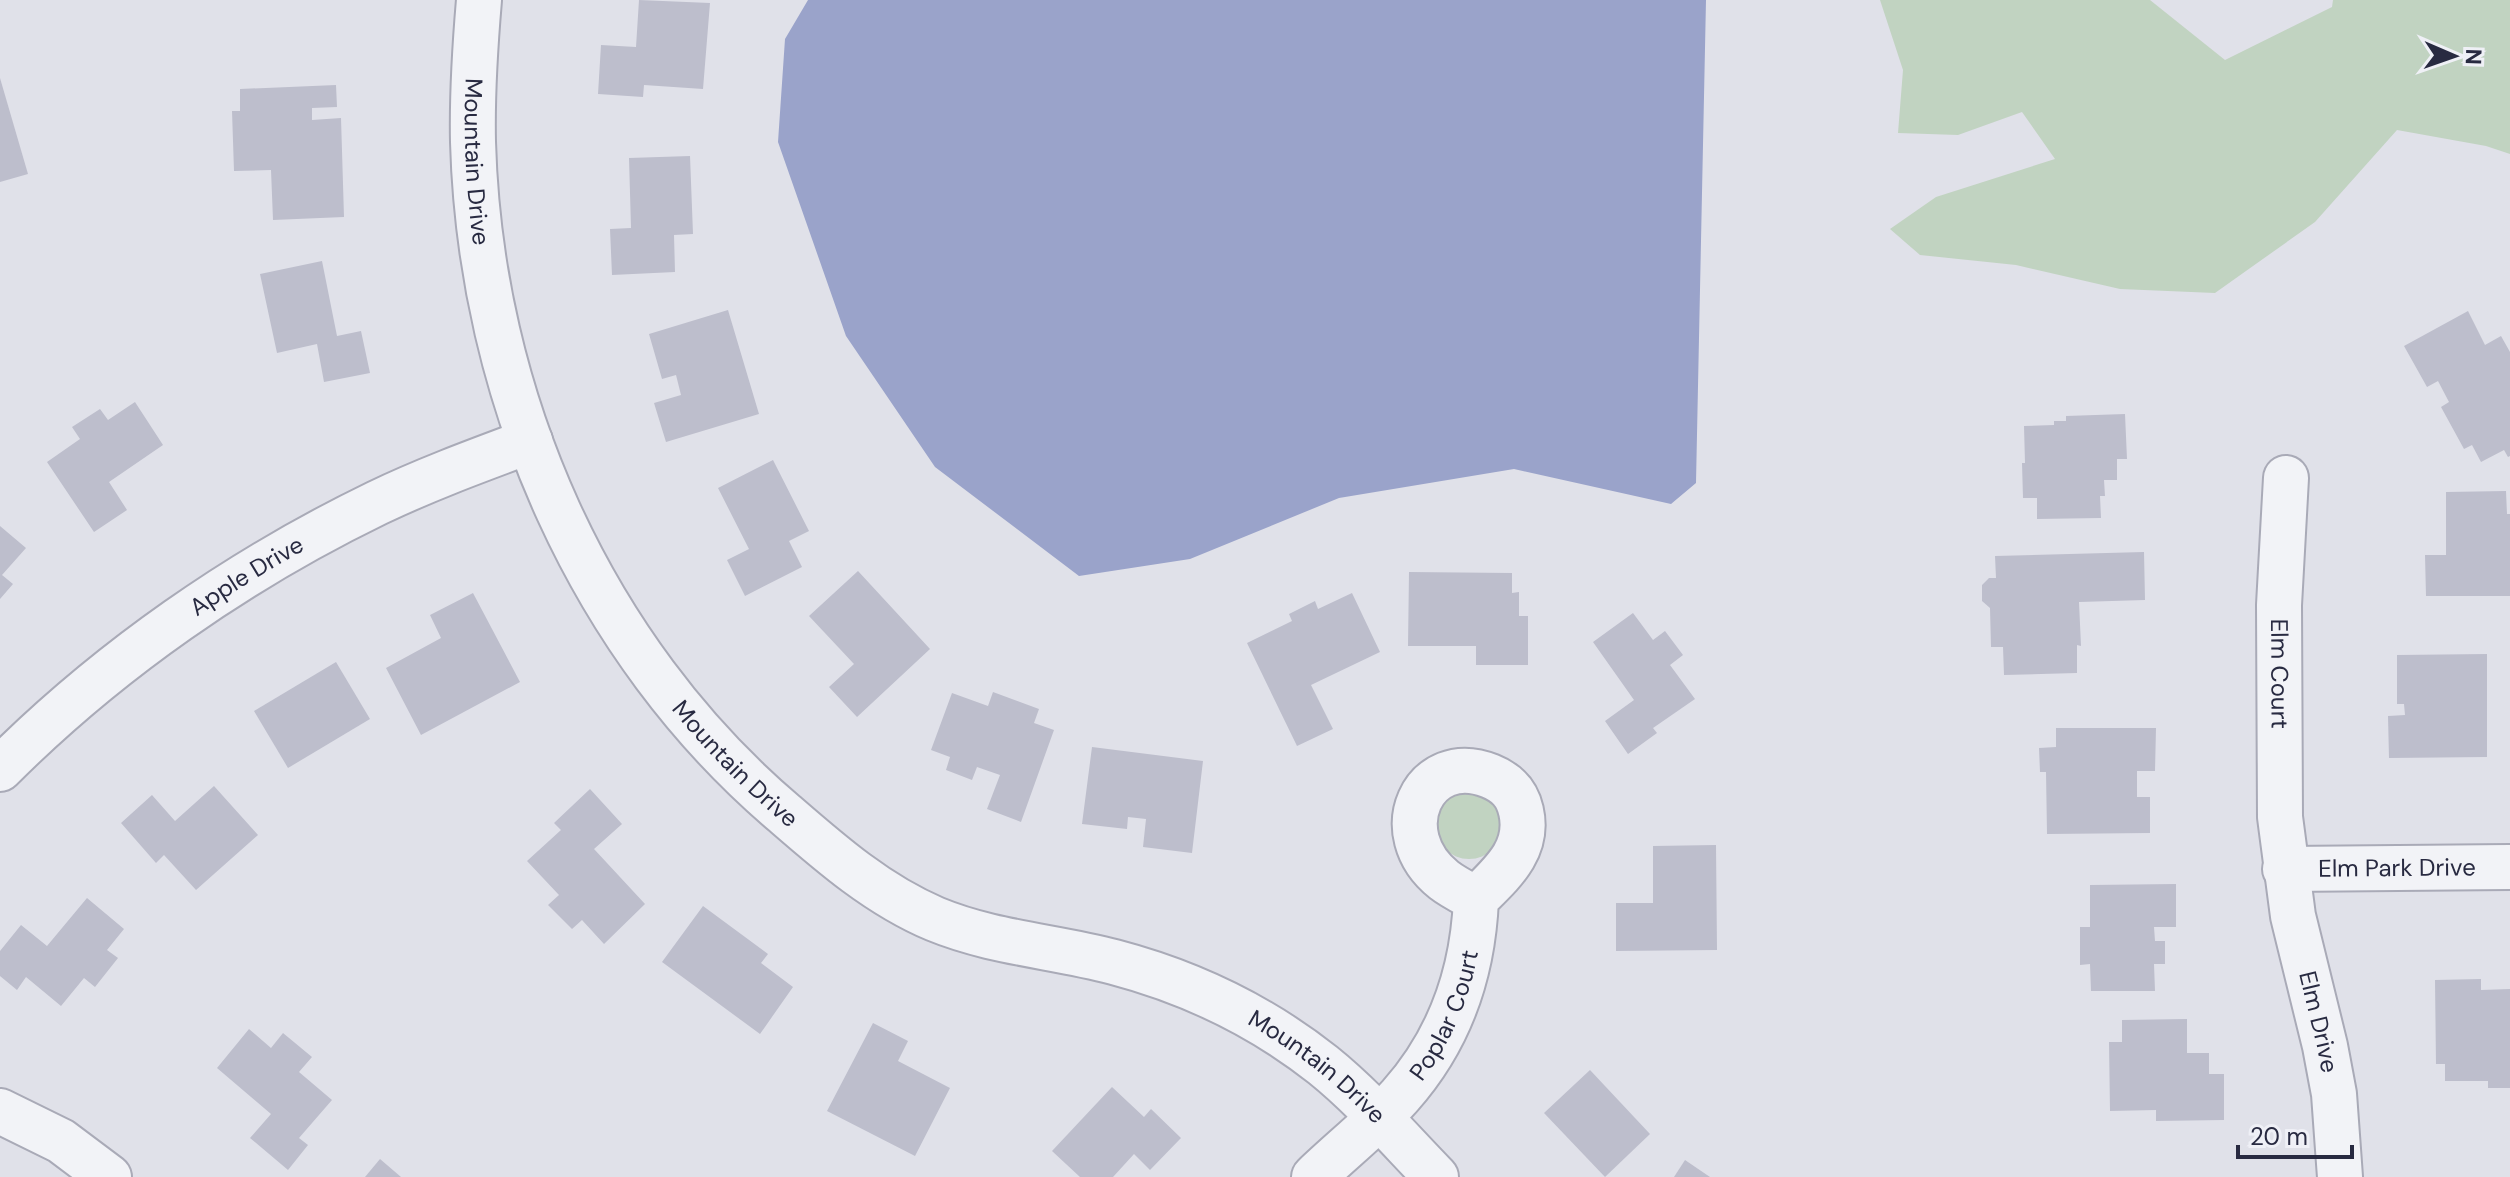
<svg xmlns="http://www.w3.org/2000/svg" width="2510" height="1177" viewBox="0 0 2510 1177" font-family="'DM Sans',sans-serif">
  <rect width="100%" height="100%" fill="#e0e1e9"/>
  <g fill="#c1d3c1">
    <polygon points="1880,0 2150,0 2225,60 2332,7 2333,0 2510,0 2510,154 2486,146 2397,130 2315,222 2215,293 2120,289 2016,265 1920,255 1890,229 1936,197 2055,159 2022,112 1958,135 1898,133 1903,70"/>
    <circle cx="1469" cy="825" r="34"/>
  </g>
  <polygon fill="#9aa3ca" points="808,0 1706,0 1696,483 1671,504 1514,469 1339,498 1190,559 1079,576 935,467 846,336 778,142 785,39"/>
  <g fill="#bdbecc">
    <polygon points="639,0 710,3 703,89 644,85 643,97 598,94 601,45 636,47"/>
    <polygon points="0,78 28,174 0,182"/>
    <polygon points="336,85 337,107 312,108 312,120 341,118 344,217 273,220 271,170 234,171 232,111 240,111 240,89"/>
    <polygon points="690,156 693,234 674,235 675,272 612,275 610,229 631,228 629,158"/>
    <polygon points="322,261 337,336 361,331 370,373 324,382 317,344 277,353 260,274"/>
    <polygon points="728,310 759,414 666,442 654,403 681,395 676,375 662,379 649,334"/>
    <polygon points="2468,311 2485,345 2501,336 2510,352 2510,456 2508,457 2504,450 2481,462 2472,445 2464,449 2441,407 2449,402 2438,381 2427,387 2404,346"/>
    <polygon points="135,402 163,445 109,482 127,510 94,532 47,462 80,439 72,427 100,409 108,420"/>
    <polygon points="2125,414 2127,459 2117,459 2117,480 2104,480 2105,496 2100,496 2101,518 2037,519 2037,498 2023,498 2022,463 2025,463 2024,426 2054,425 2054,421 2066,421 2066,416"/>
    <polygon points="773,460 809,531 789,541 802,567 745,596 727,560 749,549 718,488"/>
    <polygon points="2506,491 2507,514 2510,514 2510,596 2426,596 2425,555 2446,555 2446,492"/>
    <polygon points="0,526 26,548 2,575 13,584 0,599"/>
    <polygon points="2144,552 2145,600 2079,602 2081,646 2077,645 2077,673 2004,675 2003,647 1991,647 1990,608 1982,601 1982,585 1989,578 1996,578 1995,556"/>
    <polygon points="858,571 930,649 857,717 829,687 854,664 809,616"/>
    <polygon points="1409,572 1512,573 1512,593 1519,592 1519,616 1528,616 1528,665 1476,665 1476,646 1408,646"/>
    <polygon points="473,593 520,682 421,735 386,668 441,638 430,615"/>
    <polygon points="1352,593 1380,652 1311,685 1333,729 1297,746 1247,643 1292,621 1289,614 1315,601 1318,609"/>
    <polygon points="1633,613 1653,640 1665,631 1683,655 1670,665 1695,699 1653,728 1657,733 1628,754 1605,721 1634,700 1593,642"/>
    <polygon points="2487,654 2487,757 2389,758 2388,716 2405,715 2404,704 2397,704 2397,655"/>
    <polygon points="336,662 370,719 288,768 254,711"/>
    <polygon points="993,692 1039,709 1034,723 1054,730 1021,822 987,809 1000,775 977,767 972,780 946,770 950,757 931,750 952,693 988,706"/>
    <polygon points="2056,728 2156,728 2155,771 2137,771 2137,797 2150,797 2150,833 2047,834 2046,772 2040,772 2039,748 2056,747"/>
    <polygon points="1092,747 1203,761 1192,853 1143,847 1146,819 1128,817 1127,829 1082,824"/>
    <polygon points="214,786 258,835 196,890 164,855 156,863 121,823 152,795 175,821"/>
    <polygon points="590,789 622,824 594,849 645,904 604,944 582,920 572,929 548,905 559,895 527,861 561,830 554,823"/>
    <polygon points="1716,845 1717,950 1616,951 1616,903 1653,903 1653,846"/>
    <polygon points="2176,884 2176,927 2154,927 2155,941 2165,941 2165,964 2154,964 2155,991 2091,991 2090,964 2080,965 2080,927 2090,927 2090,885"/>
    <polygon points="87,898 124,929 107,950 118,958 95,987 84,978 61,1006 26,977 17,990 0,976 0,951 21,925 47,946"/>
    <polygon points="703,906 768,954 761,963 793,987 760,1034 662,962"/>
    <polygon points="2481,979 2481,990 2510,989 2510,1088 2488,1088 2488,1081 2445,1081 2445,1064 2436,1064 2435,980"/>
    <polygon points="2187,1019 2187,1053 2209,1053 2209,1074 2224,1074 2224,1120 2156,1121 2156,1110 2110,1111 2109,1042 2122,1042 2122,1020"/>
    <polygon points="873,1023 908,1041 898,1061 950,1088 915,1156 827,1111"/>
    <polygon points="249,1029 271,1048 283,1033 312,1057 299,1072 332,1100 299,1138 308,1145 288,1170 250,1138 271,1114 217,1068"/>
    <polygon points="1590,1070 1650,1134 1605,1177 1544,1113"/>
    <polygon points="1112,1087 1144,1117 1151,1109 1181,1138 1150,1170 1134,1154 1113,1177 1080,1177 1052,1151"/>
    <polygon points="380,1159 401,1177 365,1177"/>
    <polygon points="1685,1160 1710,1177 1674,1177"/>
  </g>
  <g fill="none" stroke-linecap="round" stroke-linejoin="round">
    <defs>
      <g id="minor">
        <path id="s1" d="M 479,0 C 475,47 472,95 473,142 C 480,396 590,649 785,814 C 831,854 878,895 935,919 C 993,943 1054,946 1114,962 C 1190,982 1261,1016 1323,1065 C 1364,1098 1399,1139 1436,1177"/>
        <path id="s2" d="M 2286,478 L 2279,605 L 2280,817 L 2293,916 L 2325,1046 L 2334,1094 L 2340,1177"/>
        <path id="s3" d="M 0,769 C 109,660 239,570 377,503 C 427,479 479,460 530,441"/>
        <path id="s4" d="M 2285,869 L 2510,867"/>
        <polyline points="0,1111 61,1141 109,1177"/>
        <path id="s5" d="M 1314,1177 C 1342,1150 1374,1125 1400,1096 C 1449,1041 1473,973 1476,899 C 1501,874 1530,850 1521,811 C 1517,793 1507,783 1490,776 C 1423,749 1385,833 1444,880 C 1453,887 1465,893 1476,899"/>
      </g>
    </defs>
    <use href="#minor" stroke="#a9aab7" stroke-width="48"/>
    <use href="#minor" stroke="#f2f3f7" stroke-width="44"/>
  </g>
  <g text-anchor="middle" stroke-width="6" stroke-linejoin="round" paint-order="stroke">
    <g font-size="24" fill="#282a41" stroke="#eff0f6">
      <text dy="8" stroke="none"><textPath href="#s1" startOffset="162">Mountain Drive</textPath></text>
      <text dy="8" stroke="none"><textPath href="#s3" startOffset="314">Apple Drive</textPath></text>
      <text dy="8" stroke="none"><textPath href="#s2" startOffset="196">Elm Court</textPath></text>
      <text dy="8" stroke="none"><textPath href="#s1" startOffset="834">Mountain Drive</textPath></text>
      <text dy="8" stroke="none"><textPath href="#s4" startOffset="112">Elm Park Drive</textPath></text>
      <text dy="8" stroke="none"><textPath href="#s5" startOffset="212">Poplar Court</textPath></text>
      <text dy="8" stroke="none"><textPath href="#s2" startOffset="548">Elm Drive</textPath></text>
      <text dy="8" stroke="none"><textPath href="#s1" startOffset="1504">Mountain Drive</textPath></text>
    </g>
  </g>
  <g transform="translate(2454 56) rotate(92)" stroke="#eff0f6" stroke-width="6" paint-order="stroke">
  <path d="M0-6L14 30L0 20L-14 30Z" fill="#282a41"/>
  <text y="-12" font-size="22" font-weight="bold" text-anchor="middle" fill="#282a41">N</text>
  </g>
  <path d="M2238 1145v12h114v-12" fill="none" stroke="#282a41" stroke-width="4"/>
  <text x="2250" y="1145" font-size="24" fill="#282a41" stroke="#eff0f6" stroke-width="6" paint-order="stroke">20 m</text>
</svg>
